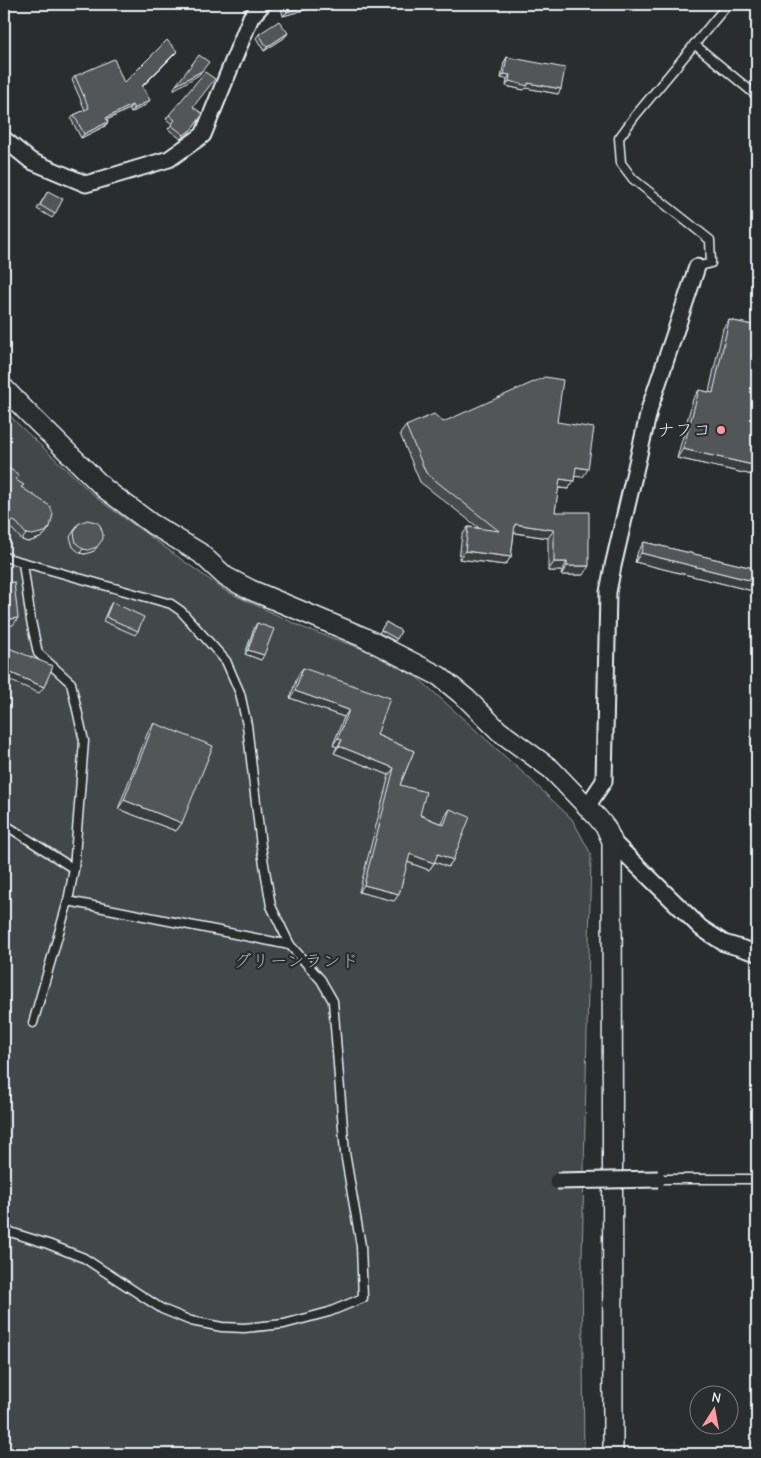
<svg xmlns="http://www.w3.org/2000/svg" width="761" height="1458" viewBox="0 0 761 1458" font-family="'Comic Neue','Klee One',sans-serif">
  <rect width="100%" height="100%" fill="#2a2d2e"/>
  <filter id="ink" filterUnits="userSpaceOnUse"><feTurbulence type="fractalNoise" baseFrequency=".02" numOctaves="2"/><feDisplacementMap in="SourceGraphic" scale="10" xChannelSelector="R" yChannelSelector="G"/><feConvolveMatrix kernelMatrix="1 2 1 2 8 2 1 2 1" color-interpolation-filters="sRGB"/></filter>
  <g filter="url(#ink)">
    <polygon fill="#424648" stroke="#959ca0" points="4,409 19,425 98,499 224,590 304,628 371,652 418,678 530,779 572,819 591,854 582,1258 584,1454 4,1454"/>
    <g fill="none" stroke-linecap="round" stroke-linejoin="round">
      <defs>
        <g id="service">
          <polyline points="694,44 757,96"/>
          <polyline points="697,267 711,263 710,240 633,179 621,163 619,138 635,116 728,4"/>
          <polyline points="4,557 171,604 181,611 226,661 240,693 247,725 261,846 271,906 290,945 321,980 333,1001 345,1153 361,1246 363,1298 329,1312 284,1324 244,1328 222,1327 191,1321 162,1309 84,1258 48,1244 4,1230"/>
          <polyline points="23,563 31,621 38,653 71,683 84,741 74,869 68,901 33,1023"/>
          <polyline points="4,824 74,869"/>
          <polyline points="68,901 290,945"/>
          <polyline points="658,1179 757,1179"/>
        </g>
        <g id="minor">
          <polyline points="4,139 31,161 86,184 169,159 203,135 251,17 263,4"/>
          <polyline points="588,805 604,781 608,592 613,566 650,407 697,267"/>
          <polyline points="612,841 701,928 724,943 757,953"/>
        </g>
        <polyline id="tertiary" points="4,388 29,414 105,489 152,524 200,553 226,577 251,590 363,637 439,676 467,699 499,731 551,769 598,818 606,828 612,841 613,1454"/>
      </defs>
      <use href="#service" stroke="#e8f1f8" stroke-width="11"/>
      <use href="#minor" stroke="#e8f1f8" stroke-width="19"/>
      <use href="#tertiary" stroke="#e8f1f8" stroke-width="22"/>
      <use href="#service" stroke="#2a2d2e" stroke-width="8"/>
      <use href="#minor" stroke="#2a2d2e" stroke-width="15"/>
      <use href="#tertiary" stroke="#2a2d2e" stroke-width="19"/>
      <defs>
        <polyline id="minor-bridge" points="557,1181 658,1179"/>
      </defs>
      <use href="#minor-bridge" stroke="#e8f1f8" stroke-width="19" stroke-linecap="butt"/>
      <use href="#minor-bridge" stroke="#2a2d2e" stroke-width="15"/>
    </g>
    <g fill="#474b4d" stroke="#e8f1f8">
      <polygon points="280,4 324,4 283,16"/>
      <polygon points="288,33 284,38 264,51 256,38 259,34"/>
      <polygon points="177,51 174,55 142,87 147,104 131,113 129,109 107,120 108,122 105,126 81,138 71,119 74,115 85,110 72,80 75,76 124,83"/>
      <polygon points="507,57 561,89 558,94 526,88 524,90 506,86 507,79 501,78 504,62"/>
      <polygon points="194,107 188,134 181,139 168,129 172,124 166,119 169,115"/>
      <polygon points="48,191 55,214 52,218 37,209"/>
      <polygon points="729,320 757,326 757,476 677,458 693,399 699,390 709,392 723,328"/>
      <polygon points="443,422 557,422 583,477 575,476 568,489 558,488 555,512 583,575 561,575 562,571 548,571 548,538 514,533 511,557 505,565 459,559 462,535 468,527 479,528 420,482 400,434 406,426"/>
      <polygon points="4,465 16,480 22,488 46,533 40,538 28,542 22,540 13,530 4,525"/>
      <polygon points="78,524 94,551 85,554 80,553 73,547 70,537"/>
      <polygon points="644,542 757,569 757,592 635,562 638,551"/>
      <polygon points="112,602 138,631 135,635 103,621 109,607"/>
      <polygon points="386,622 401,631 395,641 379,633"/>
      <polygon points="257,623 261,660 245,654 254,628"/>
      <polygon points="303,668 377,735 414,751 400,785 420,815 442,824 445,816 450,809 453,860 448,867 435,862 429,870 407,862 399,894 394,901 359,892 389,775 334,753 337,747 333,745 344,717 290,698 298,675"/>
      <polygon points="154,723 182,823 176,831 118,809 148,732"/>
    </g>
    <g fill="#3a3d3e" stroke="#e8f1f8">
      <polygon points="313,4 324,4 283,16 287,12"/>
      <polygon points="346,4 359,4 358,6"/>
      <polygon points="288,33 284,38 264,51 267,47"/>
      <polygon points="177,51 174,55 139,90 142,86"/>
      <polygon points="202,71 199,75 173,90 176,85"/>
      <polygon points="504,74 510,75 507,79 501,78"/>
      <polygon points="509,81 528,83 561,89 558,94 526,88 524,90 506,86"/>
      <polygon points="150,100 147,104 131,113 134,109"/>
      <polygon points="132,105 129,109 102,122 106,118"/>
      <polygon points="203,114 188,134 181,139 184,135"/>
      <polygon points="108,122 105,126 81,138 84,134"/>
      <polygon points="683,449 757,466 757,476 677,458"/>
      <polygon points="576,467 588,469 583,477 570,476"/>
      <polygon points="560,479 574,481 568,489 554,487"/>
      <polygon points="515,524 554,530 548,538 509,532"/>
      <polygon points="50,527 46,533 40,538 28,542 22,540 26,534"/>
      <polygon points="97,547 94,551 85,554 80,553 83,549"/>
      <polygon points="465,551 511,557 505,565 459,559"/>
      <polygon points="641,553 757,582 757,592 635,562"/>
      <polygon points="554,562 567,562 562,571 548,571"/>
      <polygon points="567,566 589,566 583,575 561,575"/>
      <polygon points="18,618 13,625 4,626 4,620"/>
      <polygon points="248,650 264,655 261,660 245,654"/>
      <polygon points="4,670 44,687 39,693 4,678"/>
      <polygon points="295,691 349,710 344,717 290,698"/>
      <polygon points="338,738 342,740 337,747 333,745"/>
      <polygon points="339,746 394,768 389,775 334,753"/>
      <polygon points="124,800 182,823 176,831 118,809"/>
      <polygon points="410,854 434,863 429,870 405,861"/>
      <polygon points="438,854 453,860 448,867 433,861"/>
      <polygon points="364,885 399,894 394,901 359,892"/>
    </g>
    <g fill="#535759" stroke="#e8f1f8">
      <polygon points="284,4 313,4 287,12"/>
      <polygon points="279,21 288,33 267,47 259,34"/>
      <polygon points="167,40 177,51 142,86 150,100 134,109 132,105 106,118 108,122 84,134 74,115 89,108 75,76 114,59 124,83"/>
      <polygon points="199,55 209,62 202,71 176,85"/>
      <polygon points="507,57 565,68 561,89 528,83 528,86 509,81 510,75 504,74"/>
      <polygon points="205,72 215,79 193,107 203,114 192,129 184,135 171,125 175,120 169,115"/>
      <polygon points="48,191 63,199 55,214 40,205"/>
      <polygon points="729,320 757,326 757,466 683,449 699,390 713,393"/>
      <polygon points="545,377 563,380 557,422 594,428 588,469 576,467 574,481 560,479 555,512 589,512 589,566 567,566 567,562 554,562 554,530 515,524 511,557 465,551 468,527 499,531 426,473 406,426 434,414 443,422"/>
      <polygon points="4,465 19,475 16,480 24,485 21,487 50,506 53,514 50,527 45,532 32,535 26,534 17,523 4,516"/>
      <polygon points="87,520 96,522 100,525 103,534 103,539 97,547 88,550 83,549 76,543 74,533 78,524"/>
      <polygon points="644,542 757,569 757,582 641,553"/>
      <polygon points="14,582 18,618 4,620 4,583"/>
      <polygon points="112,602 144,617 138,631 106,617"/>
      <polygon points="386,622 401,631 397,639 381,630"/>
      <polygon points="257,623 274,629 264,655 248,650"/>
      <polygon points="4,646 53,666 44,687 4,670"/>
      <polygon points="303,668 390,698 377,735 414,751 400,785 426,792 420,815 444,825 450,809 470,817 453,860 438,854 434,863 410,854 399,894 364,885 394,768 339,746 342,740 338,738 349,710 295,691"/>
      <polygon points="154,723 213,746 182,823 124,800"/>
    </g>
  </g>
  <circle fill="#ff9aa2" stroke="#2a2d2e" stroke-width="2" cx="721" cy="430" r="5"/>
  <g text-anchor="middle" stroke-width="4.5" stroke-linejoin="round" paint-order="stroke">
    <g font-size="18" fill="#e8f1f8" stroke="#2a2d2e" text-anchor="end">
      <text x="711" y="436">ナフコ</text>
    </g>
    <g font-size="18" fill="#aeb5ba" stroke="#2a2d2e">
      <text x="296" y="967">グリーンランド</text>
    </g>
  </g>
  <rect width="761" height="1458" fill="none" stroke="#2a2d2e" stroke-width="20"/>
  <rect x="10" y="10" width="741" height="1438" fill="none" stroke="#e8f1f8" stroke-width="2" filter="url(#ink)"/>
  <g transform="translate(714 1410) rotate(11)"><circle r="24" fill="#2a2d2e" stroke="#767b7f"/>
  <path d="M0-4L9 19L0 12L-9 19Z" fill="#ff9aa2"/>
  <text y="-8" font-size="14" font-weight="bold" text-anchor="middle" fill="#e8f1f8">N</text>
  </g>
</svg>
